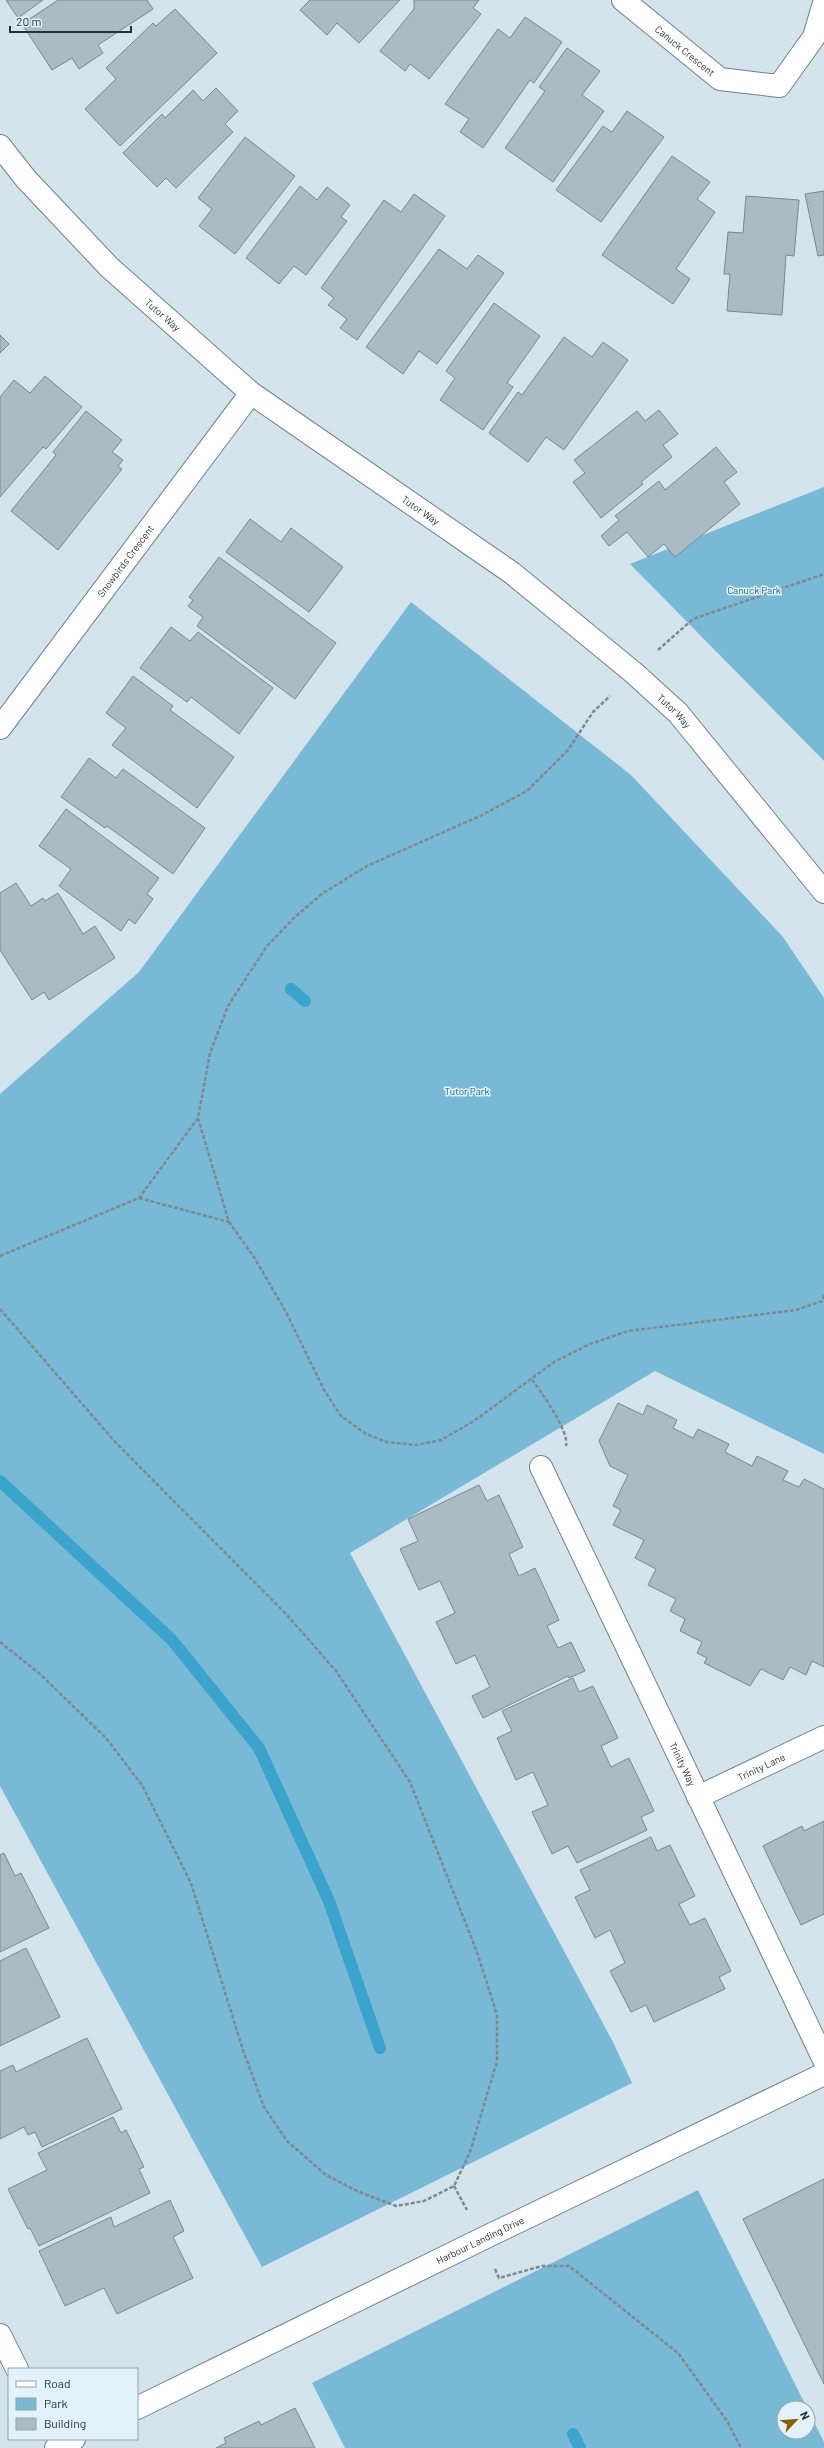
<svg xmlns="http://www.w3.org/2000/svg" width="824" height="2448" viewBox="0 0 824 2448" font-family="Barlow,sans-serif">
  <rect width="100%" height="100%" fill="#d4e4ec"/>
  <g fill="#78b9d5">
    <polygon points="824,487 824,761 630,564"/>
    <polygon points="411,602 631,775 783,937 824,998 824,1454 655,1371 350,1553 613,2042 632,2083 262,2267 0,1786 0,1094 139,972"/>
    <polygon points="698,2190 807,2408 784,2408 784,2432 808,2432 808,2410 824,2442 824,2448 345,2448 312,2383"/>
  </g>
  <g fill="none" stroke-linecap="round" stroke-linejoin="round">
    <g stroke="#3aa4cc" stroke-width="12">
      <polyline points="291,989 305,1001"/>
      <polyline points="0,1481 172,1640 259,1748 329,1901 380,2048"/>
      <polyline points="573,2434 580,2448"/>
    </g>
  </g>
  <g fill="#abbbc3" stroke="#79888f">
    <polygon points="6,0 43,0 18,18"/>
    <polygon points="58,0 147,0 153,9 98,45 103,53 79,69 72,58 52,70 22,24"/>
    <polygon points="310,0 400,0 359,43 337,23 327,35 300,10"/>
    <polygon points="414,0 479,0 473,8 481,14 429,79 410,64 405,71 380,51 414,9"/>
    <polygon points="175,9 217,53 120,146 85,109 116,79 106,68 153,23 156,26"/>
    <polygon points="525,17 562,42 534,83 530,80 483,148 460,132 469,119 445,104 498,29 510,38"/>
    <polygon points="567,48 600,71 582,95 604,111 553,182 505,148 545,91 539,87"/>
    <polygon points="216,88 238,111 225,124 233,132 176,188 166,178 157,187 123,153 162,114 165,118 193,90 203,101"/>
    <polygon points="627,111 664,137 601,222 556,190 603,126 612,132"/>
    <polygon points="245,137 295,176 235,254 199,226 212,209 198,198"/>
    <polygon points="672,156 710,182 697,199 715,212 676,269 690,279 673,304 602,255"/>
    <polygon points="300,186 317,200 327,187 350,205 341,217 347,221 306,275 294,266 279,284 246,258"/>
    <polygon points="824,191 824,255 818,256 805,194"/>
    <polygon points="414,194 445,216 357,340 340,328 347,319 328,305 334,298 321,288 384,200 401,212"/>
    <polygon points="746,196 799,200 794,256 786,255 782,315 727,311 730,274 724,274 728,232 743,233"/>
    <polygon points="439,249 467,269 478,255 504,273 437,364 419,351 403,374 366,347"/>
    <polygon points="494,303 540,336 507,383 513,387 483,430 440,400 455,378 446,371"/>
    <polygon points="0,335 9,344 0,353"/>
    <polygon points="564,337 592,357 603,342 628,360 564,450 546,437 528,462 489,433 518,392 522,395"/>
    <polygon points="45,376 82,407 46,449 43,447 0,497 0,397 14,380 30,393"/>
    <polygon points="659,410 678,434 663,445 672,457 641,482 643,484 601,518 573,482 585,473 574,460 637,411 645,421"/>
    <polygon points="86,411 122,440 112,452 123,460 118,466 122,469 58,550 11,511 56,455 53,452"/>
    <polygon points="716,447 737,472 724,482 740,504 675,557 664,544 648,557 627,532 609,546 601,536 619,520 615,516 659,481 665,490"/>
    <polygon points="250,519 281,542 291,528 343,567 309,612 226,552"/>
    <polygon points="219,557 336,643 295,699 197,626 203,617 188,606 193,600 189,597"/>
    <polygon points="171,627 190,641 198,632 273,688 239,734 191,697 187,702 140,668"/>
    <polygon points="133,676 173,706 170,710 234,757 197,808 112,745 126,728 106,713"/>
    <polygon points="89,758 116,778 123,769 205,828 173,874 107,826 105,828 61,797"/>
    <polygon points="66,809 159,878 147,894 153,899 135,924 129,919 121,931 59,886 71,869 39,846"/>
    <polygon points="16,883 31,906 43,898 45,901 58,893 83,934 95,926 115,958 49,1000 44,992 32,1000 0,950 0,893"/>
    <polygon points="618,1403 643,1415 647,1405 677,1420 673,1428 693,1438 698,1429 729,1444 725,1452 752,1466 757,1456 788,1471 783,1480 799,1487 804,1479 824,1489 824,1667 812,1661 806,1675 790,1667 783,1680 761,1669 750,1686 704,1663 707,1658 697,1653 702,1642 680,1631 685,1619 670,1611 676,1599 648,1585 656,1569 635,1558 644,1540 613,1525 621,1510 613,1506 628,1475 610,1466 599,1441"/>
    <polygon points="479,1485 487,1501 499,1495 523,1547 509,1554 519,1576 535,1568 559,1620 547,1626 558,1648 571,1642 585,1671 569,1678 568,1676 483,1718 472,1696 490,1687 475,1655 456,1664 436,1622 455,1613 440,1581 419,1590 400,1549 418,1541 408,1519"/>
    <polygon points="573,1678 579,1692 593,1686 618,1738 601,1746 611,1767 629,1758 654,1811 641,1817 647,1830 577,1863 568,1846 552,1854 532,1812 548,1805 533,1772 516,1780 497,1738 512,1731 502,1711"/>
    <polygon points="824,1821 824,1914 801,1925 763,1846 802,1826 804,1831"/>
    <polygon points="651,1837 657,1851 670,1845 695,1896 679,1904 690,1925 705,1918 731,1971 719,1977 725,1989 654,2022 646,2005 631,2012 610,1971 625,1963 610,1930 595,1938 575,1897 590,1890 580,1870"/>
    <polygon points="4,1853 15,1876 21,1873 49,1928 0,1952 0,1855"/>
    <polygon points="26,1948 60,2017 0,2046 0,1961"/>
    <polygon points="87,2038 122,2109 42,2147 35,2132 28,2135 24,2127 0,2139 0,2071 13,2065 16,2072"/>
    <polygon points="113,2117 121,2133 126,2130 144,2167 139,2169 150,2193 39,2246 30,2228 28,2229 8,2189 47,2170 38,2153"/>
    <polygon points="824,2179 824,2384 743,2219"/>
    <polygon points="170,2200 184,2231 173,2237 193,2278 117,2314 104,2288 65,2306 39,2251 111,2217 114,2227"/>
    <polygon points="295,2408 315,2448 216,2448 226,2443 224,2438 259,2421 261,2425"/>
  </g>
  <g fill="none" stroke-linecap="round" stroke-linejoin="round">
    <defs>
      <g id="minor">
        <path id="s1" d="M 623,0 L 720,79 L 779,86 L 814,37 L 824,3"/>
        <path id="s2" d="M 0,146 L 26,179 L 109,267 L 251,393 L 512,573 L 634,673 L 678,713 L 824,892"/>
        <path id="s3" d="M 0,728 L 251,393"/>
        <path id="s4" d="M 541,1467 L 824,2060"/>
        <path id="s5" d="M 698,1797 L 824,1737"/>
        <polyline points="0,2335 17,2369"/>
        <path id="s6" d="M 137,2408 L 482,2239 L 824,2074"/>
        <polyline points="56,2448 74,2439"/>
      </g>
    </defs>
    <use href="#minor" stroke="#708087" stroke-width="24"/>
    <g stroke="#7e898f" stroke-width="2.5" stroke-dasharray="4 2" stroke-linecap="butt">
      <polyline points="658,650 693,619 824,574"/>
      <polyline points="198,1118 229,1222 254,1257 286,1312 324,1390 341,1416 366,1434 387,1442 416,1445 441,1440 474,1421 554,1362 590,1344 628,1331 796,1310 822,1301 824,1295"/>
      <polyline points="139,1198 229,1222"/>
      <polyline points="0,1256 139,1198 198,1118 210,1053 228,1006 267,946 295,917 323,893 367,866 480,816 527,791 568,750 593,712 610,696"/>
      <polyline points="0,1309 116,1443 287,1615 336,1671 410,1782 477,1952 497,2015 497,2061 470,2152 454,2186 424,2201 396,2206 357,2191 326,2175 287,2141 264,2107 243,2050 191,1883 142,1785 106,1738 40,1674 0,1642"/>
      <path d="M 532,1380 C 541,1391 570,1433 566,1446"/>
      <polyline points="454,2186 467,2210"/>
      <polyline points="495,2269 499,2278 542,2266 569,2266 678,2353 727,2421 741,2448"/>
    </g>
    <use href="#minor" stroke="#fff" stroke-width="22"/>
  </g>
  <g text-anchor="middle" stroke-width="3" stroke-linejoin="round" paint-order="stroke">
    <g font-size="10" fill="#293033" stroke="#e1f2fa">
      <text dy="4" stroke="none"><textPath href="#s1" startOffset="80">Canuck Crescent</textPath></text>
      <text dy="4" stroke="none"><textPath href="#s2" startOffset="235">Tutor Way</textPath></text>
      <text dy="4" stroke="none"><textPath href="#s2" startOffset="559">Tutor Way</textPath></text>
      <text dy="4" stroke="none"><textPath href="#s3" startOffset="209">Snowbirds Crescent</textPath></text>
      <text dy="4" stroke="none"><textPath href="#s2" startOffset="883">Tutor Way</textPath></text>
      <text dy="4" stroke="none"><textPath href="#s4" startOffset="329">Trinity Way</textPath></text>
      <text dy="4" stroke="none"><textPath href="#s5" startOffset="70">Trinity Lane</textPath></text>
      <text dy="4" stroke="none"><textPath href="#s6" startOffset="382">Harbour Landing Drive</textPath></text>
    </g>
    <g font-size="10" fill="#0b5f7b" stroke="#e1f2fa">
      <text x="754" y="594">Canuck Park</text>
      <text x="467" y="1095">Tutor Park</text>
    </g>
  </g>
  <rect x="8" y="2368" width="130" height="72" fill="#e1f2fa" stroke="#97a4aa"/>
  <rect x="16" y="2381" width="20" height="6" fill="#ffffff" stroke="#97a4aa"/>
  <text x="44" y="2388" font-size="12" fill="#293033">Road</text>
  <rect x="16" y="2398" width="20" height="12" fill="#78b9d5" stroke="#97a4aa"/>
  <text x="44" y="2408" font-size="12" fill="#293033">Park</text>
  <rect x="16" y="2418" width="20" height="12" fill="#abbbc3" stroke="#97a4aa"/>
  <text x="44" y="2428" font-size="12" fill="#293033">Building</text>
  <g transform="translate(796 2420) rotate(64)"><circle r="19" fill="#e1f2fa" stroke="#97a4aa"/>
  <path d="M0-3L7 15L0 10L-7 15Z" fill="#8a5f01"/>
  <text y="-6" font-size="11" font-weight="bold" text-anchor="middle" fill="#293033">N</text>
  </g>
  <path d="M10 26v6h121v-6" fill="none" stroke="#293033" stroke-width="2"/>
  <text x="16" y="26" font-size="12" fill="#293033" stroke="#e1f2fa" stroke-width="3" paint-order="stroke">20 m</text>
</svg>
